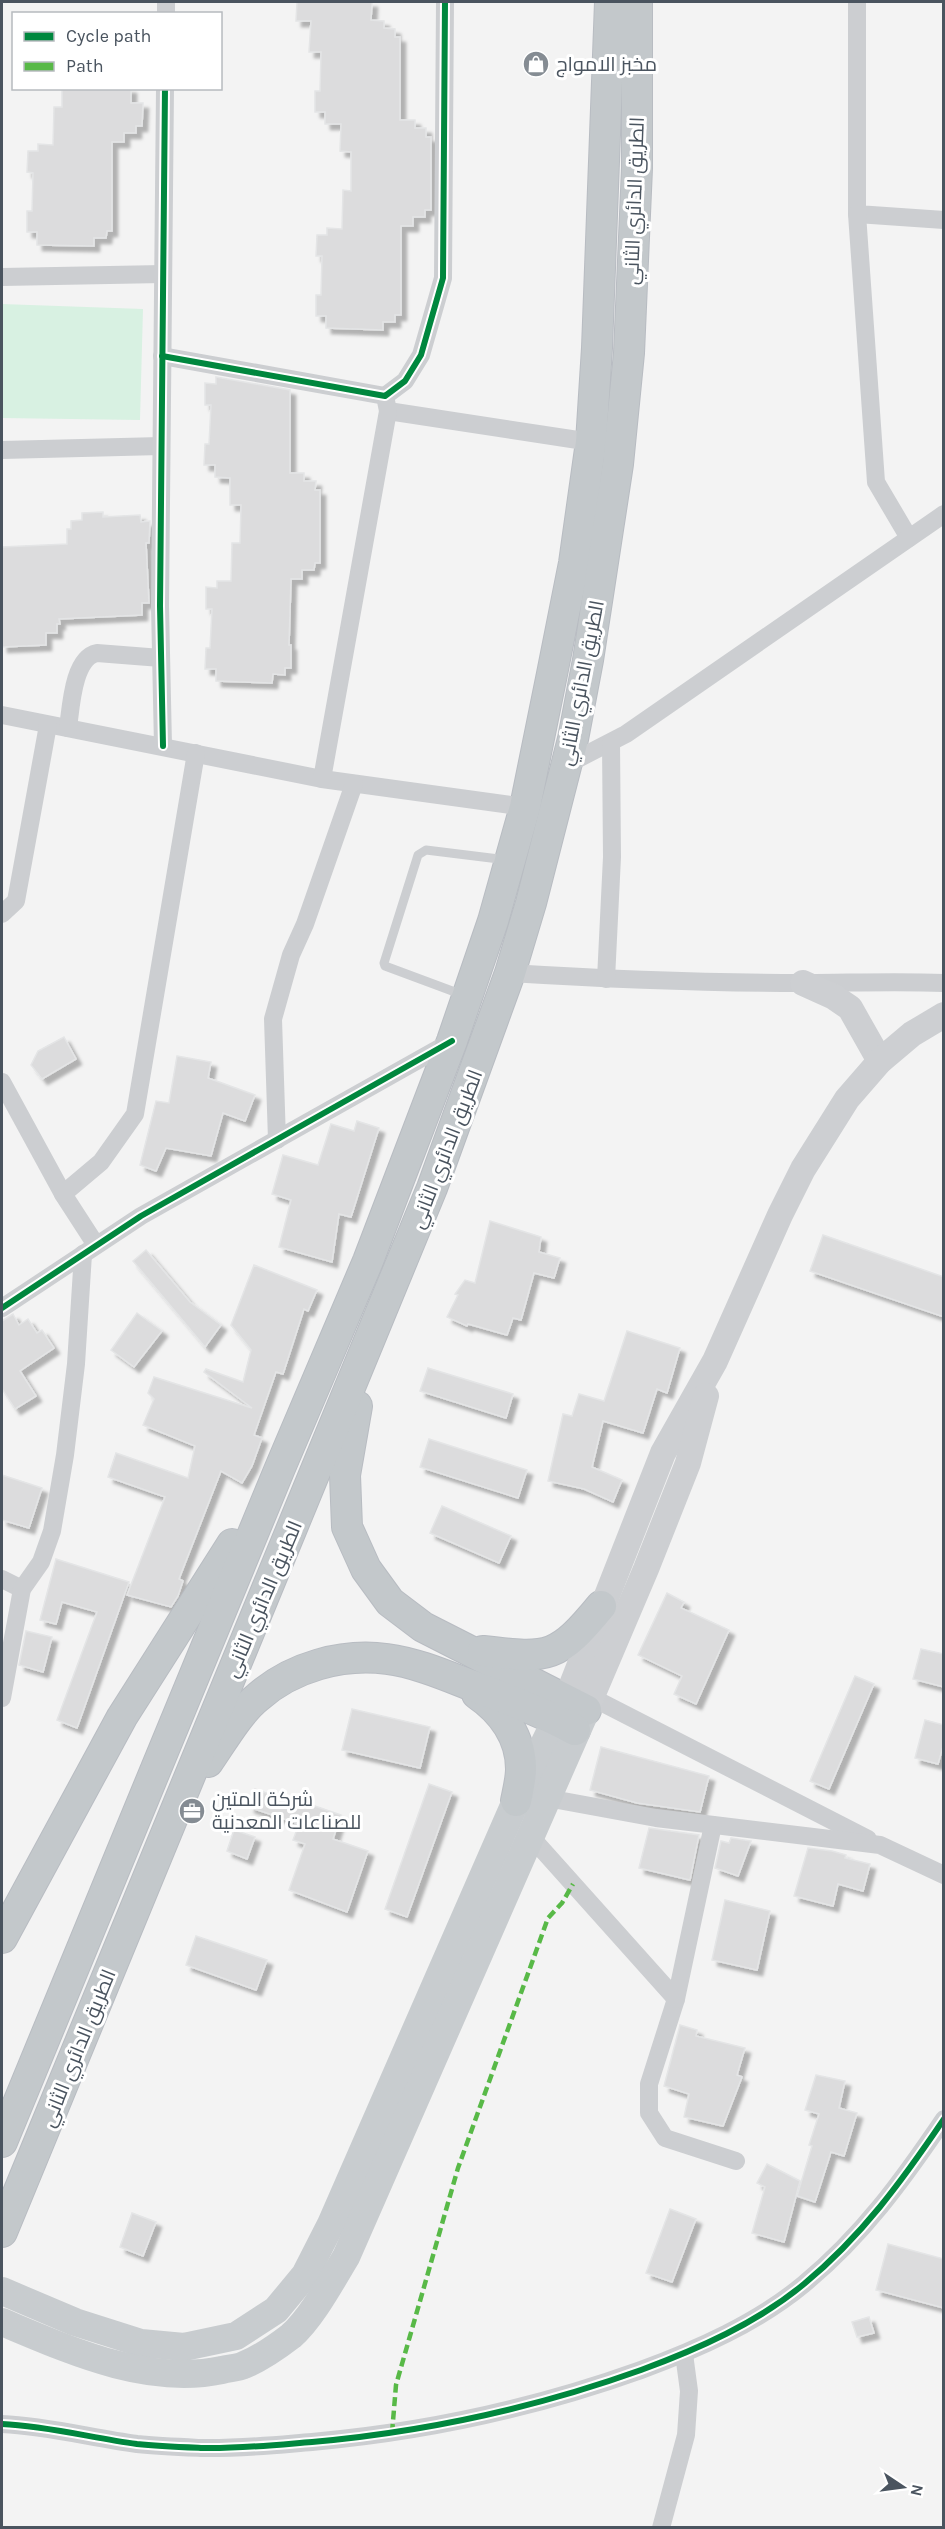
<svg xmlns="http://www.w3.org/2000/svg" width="945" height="2529" viewBox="0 0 945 2529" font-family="Karla,Cairo,sans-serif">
  <defs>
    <filter id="shadow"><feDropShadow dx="5.5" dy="5.5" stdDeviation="1.5" flood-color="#0004"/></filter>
  </defs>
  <rect width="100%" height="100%" fill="#f3f3f3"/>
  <polygon fill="#d8f1e2" points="2,304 143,309 140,420 2,418"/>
  <g fill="#dcdcdd" stroke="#e4e5e6" stroke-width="1.5" filter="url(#shadow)">
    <polygon points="297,2 372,2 371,20 384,21 384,28 395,29 395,37 400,37 400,120 415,120 415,128 426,128 426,137 431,137 431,210 425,210 425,217 413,217 413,226 401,226 401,315 395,315 395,322 383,322 383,330 326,328 326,316 316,316 316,295 321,295 322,256 316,256 317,235 327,235 327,228 342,229 343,190 351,191 351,152 340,151 341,124 325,124 325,112 315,112 315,91 320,91 321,52 309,52 311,21 296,21"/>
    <polygon points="62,88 131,88 131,103 143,103 142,126 136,126 136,133 124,133 124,142 112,142 112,231 107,231 106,238 94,238 94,246 37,245 37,232 27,232 27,211 32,211 33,173 27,172 28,151 38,151 38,144 53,145 54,107 62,107"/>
    <polygon points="216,377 290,390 290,473 304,473 304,481 316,481 315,490 320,490 320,563 315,563 314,570 302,570 302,579 291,579 289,645 291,645 291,668 285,668 285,675 273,674 272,683 216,681 216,669 205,669 206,648 210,648 212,609 206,609 206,587 217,588 217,581 231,581 232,543 240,543 241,505 230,505 230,478 215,477 215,465 204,465 205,444 209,444 211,405 205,405 205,383 216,384"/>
    <polygon points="103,512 103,517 140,515 141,522 150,521 149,543 146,543 149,603 142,603 142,615 59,619 60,624 57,624 57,633 46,633 46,645 2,647 2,547 67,544 67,529 71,529 71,521 82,520 82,513"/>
    <polygon points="64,1037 76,1059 42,1079 31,1065 38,1051"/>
    <polygon points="177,1056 211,1062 208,1078 255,1095 245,1121 223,1113 211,1156 166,1148 156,1171 140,1165 156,1101 169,1103"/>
    <polygon points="357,1121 379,1128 351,1217 339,1214 332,1262 279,1247 291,1200 272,1194 283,1155 318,1165 331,1124 354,1131"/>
    <polygon points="490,1221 541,1237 539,1252 560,1258 554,1278 534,1273 521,1320 513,1318 507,1335 468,1324 467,1326 447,1317 458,1295 455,1294 465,1280 475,1283"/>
    <polygon points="823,1235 944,1277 944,1317 810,1271"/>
    <polygon points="146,1250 190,1302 221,1325 205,1347 133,1261"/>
    <polygon points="254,1265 317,1290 308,1311 304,1309 283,1374 276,1372 254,1435 262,1438 252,1466 242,1483 221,1471 179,1579 183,1581 178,1596 171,1607 127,1595 165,1497 108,1477 116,1453 188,1478 195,1446 143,1425 154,1399 148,1393 154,1377 252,1408 204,1372 206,1369 243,1382 251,1350 231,1325"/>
    <polygon points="137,1313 162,1331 134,1367 111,1350"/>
    <polygon points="13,1314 19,1325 28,1319 37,1333 42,1330 54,1348 20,1371 36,1396 15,1409 2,1389 2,1321"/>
    <polygon points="627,1331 680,1348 667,1393 657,1389 643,1433 603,1421 592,1467 622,1480 613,1502 584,1489 548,1481 563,1414 572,1416 579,1394 604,1401"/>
    <polygon points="428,1368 513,1394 506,1418 420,1391"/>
    <polygon points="429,1439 527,1470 518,1498 420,1467"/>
    <polygon points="2,1475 42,1488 29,1528 2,1520"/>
    <polygon points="442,1506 511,1536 499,1563 430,1533"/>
    <polygon points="56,1559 129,1582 77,1728 57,1720 97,1612 62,1602 56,1624 40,1620"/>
    <polygon points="667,1593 684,1602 681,1608 729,1630 696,1704 674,1694 682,1676 638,1655"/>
    <polygon points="26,1631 52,1637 43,1672 19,1665"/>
    <polygon points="921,1649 944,1654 944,1687 913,1679"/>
    <polygon points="855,1676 874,1684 829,1789 810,1781"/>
    <polygon points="352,1709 430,1727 420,1768 342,1750"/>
    <polygon points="925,1720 944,1725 944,1743 938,1764 915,1758"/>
    <polygon points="601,1747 709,1776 700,1812 637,1803 590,1790"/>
    <polygon points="429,1784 452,1792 407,1917 385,1909"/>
    <polygon points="255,1789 308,1808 309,1804 341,1815 333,1839 368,1851 347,1912 289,1890 305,1844 293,1840 299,1824 249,1807"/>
    <polygon points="649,1828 699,1835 690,1880 639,1868"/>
    <polygon points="234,1830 255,1837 247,1859 227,1851"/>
    <polygon points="731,1838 751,1841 738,1876 715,1868 721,1841 729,1843"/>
    <polygon points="808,1848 832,1851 846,1855 845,1858 870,1864 863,1891 838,1884 833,1906 794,1896"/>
    <polygon points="725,1900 770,1911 757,1970 712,1960"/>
    <polygon points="196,1936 267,1960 256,1990 186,1965"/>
    <polygon points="680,2025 697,2030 696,2036 745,2048 737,2075 742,2077 723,2126 684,2117 689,2094 664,2086"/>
    <polygon points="816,2075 845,2081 839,2108 857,2113 844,2156 831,2152 815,2202 797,2196 812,2146 809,2145 819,2114 805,2110"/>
    <polygon points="767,2164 800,2181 784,2242 752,2233 765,2187 757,2183"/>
    <polygon points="670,2209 696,2219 672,2282 646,2273"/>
    <polygon points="132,2213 156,2222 143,2256 120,2247"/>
    <polygon points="888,2244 944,2259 944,2308 876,2290"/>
    <polygon points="869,2317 874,2333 857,2337 852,2322"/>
  </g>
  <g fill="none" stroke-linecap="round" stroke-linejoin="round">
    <defs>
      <g id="trunk">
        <polyline points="357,1406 345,1475 347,1527 366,1569 390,1602 423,1627 586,1710"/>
        <path d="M 483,1651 C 550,1659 558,1658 601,1606"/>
        <path d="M 477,1694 C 502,1711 521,1737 521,1769 C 521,1779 518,1791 516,1801"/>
        <path d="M 208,1762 C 222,1742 239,1712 258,1697 C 292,1667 342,1653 387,1659 C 418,1663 449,1677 478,1688 C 512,1701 544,1713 575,1730"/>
        <polyline points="2,1938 122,1717 232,1544"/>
        <polyline points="2,2142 280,1468 368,1261 452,1041 493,921 525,807 552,674 574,563 591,442 597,348 610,2"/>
        <polyline points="2,2232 432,1188 510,973 531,903 573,739 588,660 618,464 629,353 637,168 637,2"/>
      </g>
    </defs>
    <use href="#trunk" stroke="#b8bcc2" stroke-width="32"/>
    <polyline stroke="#ccced1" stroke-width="9" points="463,995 385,966 384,963 418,855 426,850 507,860"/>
    <g stroke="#ccced1" stroke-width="18">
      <polyline points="857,2 857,214 944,220"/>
      <polyline points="166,14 166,2"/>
      <polyline points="857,214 876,482 909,538"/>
      <polyline points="2,277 163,274"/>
      <polyline points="162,356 385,396 405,381 421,355 443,278 445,2"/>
      <polyline points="388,411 591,442"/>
      <polyline points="2,450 161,446"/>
      <polyline points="2,715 322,779 525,807"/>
      <path d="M 68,728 C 71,707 73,658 97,653 L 161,658"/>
      <polyline points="163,746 160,606 165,88"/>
      <polyline points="566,765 626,734 944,514"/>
      <polyline points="322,779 388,411 385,396"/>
      <polyline points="2,914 16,901 48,725"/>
      <path d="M 510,973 C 607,979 705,983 802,983 C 849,983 896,981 944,983"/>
      <polyline points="606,979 612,857 611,743"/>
      <polyline points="2,1082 63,1194 96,1245"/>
      <polyline points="277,1140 273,1019 291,955 305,924 354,784"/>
      <polyline points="63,1194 101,1162 135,1114 196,753"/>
      <polyline points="2,1308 141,1216 452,1041"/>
      <polyline points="2,1579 22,1589"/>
      <polyline points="591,1697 868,1839"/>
      <polyline points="2,1698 22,1589 41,1562 52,1531 65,1455 76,1364 83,1254"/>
      <polyline points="547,1798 656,1818 880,1845 944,1875"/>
      <polyline points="713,1825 676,1999 649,2084 649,2113 665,2138 736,2161"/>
      <polyline points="531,1837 676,1999"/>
      <path d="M 2,2424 C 48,2426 92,2438 137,2444 C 158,2446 180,2447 201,2448 C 237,2449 275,2445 312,2442 C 424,2432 535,2408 641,2370 C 698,2349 757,2323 804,2284 C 862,2236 902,2181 944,2119"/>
      <polyline points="661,2528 686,2435 689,2391 684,2354"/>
    </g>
    <g stroke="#cdcfd2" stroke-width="26">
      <polyline points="803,983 834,997 850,1008 880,1061"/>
      <polyline points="566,1700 663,1453 715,1361 780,1215 803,1169 847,1099 880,1061 912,1034 944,1015"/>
      <polyline points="586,1710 646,1569 688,1463 706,1396"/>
    </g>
    <g stroke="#c8cccf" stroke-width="28">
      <polyline points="2,2291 75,2322 141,2343 184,2347 236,2336 276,2310 305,2275 331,2224 516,1801 566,1700"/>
      <path d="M 2,2322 C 69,2350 147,2386 222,2370 C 229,2368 238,2368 244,2365 C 259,2359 278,2346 291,2336 C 311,2319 332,2280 346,2257 L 586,1710"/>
    </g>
    <use href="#trunk" stroke="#c3c8cb" stroke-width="30"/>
    <polyline stroke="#58b947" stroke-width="4.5" stroke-dasharray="9 4.5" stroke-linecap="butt" points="392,2433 396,2385 458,2168 548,1918 562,1903 573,1884"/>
    <defs>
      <g id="cycleway">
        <polyline points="162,356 385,396 405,381 421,355 443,278 445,2"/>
        <polyline points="163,746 160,606 165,88"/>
        <polyline points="2,1308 141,1216 452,1041"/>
        <path d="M 2,2424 C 48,2426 92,2438 137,2444 C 158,2446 180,2447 201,2448 C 237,2449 275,2445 312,2442 C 424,2432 535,2408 641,2370 C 698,2349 757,2323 804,2284 C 862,2236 902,2181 944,2119"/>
      </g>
    </defs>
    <use href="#cycleway" stroke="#fff" stroke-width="10"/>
    <use href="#cycleway" stroke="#00873e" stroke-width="6"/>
  </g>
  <defs>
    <symbol id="shop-disc" viewBox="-11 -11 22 22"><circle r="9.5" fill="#858c93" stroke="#fff"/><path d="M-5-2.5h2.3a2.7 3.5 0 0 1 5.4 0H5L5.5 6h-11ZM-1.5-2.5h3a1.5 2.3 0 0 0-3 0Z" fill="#fff"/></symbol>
    <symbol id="office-disc" viewBox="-11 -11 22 22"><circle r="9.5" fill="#858c93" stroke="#fff"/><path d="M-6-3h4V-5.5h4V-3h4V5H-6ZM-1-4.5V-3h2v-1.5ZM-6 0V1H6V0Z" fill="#fff"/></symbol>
  </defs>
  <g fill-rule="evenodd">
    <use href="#shop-disc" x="521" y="49" width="30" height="30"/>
    <use href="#office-disc" x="177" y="1796" width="30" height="30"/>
  </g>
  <g text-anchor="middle" stroke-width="6" stroke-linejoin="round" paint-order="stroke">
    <g font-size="20" fill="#4a545f" stroke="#fff" text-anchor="start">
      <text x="556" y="71">مخبز الامواج</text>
      <text x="212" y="1806">شركة المتين<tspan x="212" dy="23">للصناعات المعدنية</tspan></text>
    </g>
    <g font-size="20" fill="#4a545f" stroke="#fff">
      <text transform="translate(634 201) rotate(-88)" y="7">الطريق الدائري الثاني</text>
      <text transform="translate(581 683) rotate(-79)" y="7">الطريق الدائري الثاني</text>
      <text transform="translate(446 1149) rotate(-69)" y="7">الطريق الدائري الثاني</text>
      <text transform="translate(263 1599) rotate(-67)" y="7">الطريق الدائري الثاني</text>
      <text transform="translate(78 2048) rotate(-68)" y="7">الطريق الدائري الثاني</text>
    </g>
  </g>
  <rect width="945" height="2529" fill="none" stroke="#4a545f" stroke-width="6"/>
  <rect x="12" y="12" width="210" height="78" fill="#ffffff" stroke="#b7bbbf" stroke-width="1.5"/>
  <rect x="24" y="32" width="30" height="9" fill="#00873e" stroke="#b7bbbf" stroke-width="1.5"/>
  <text x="66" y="42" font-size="18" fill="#4a545f">Cycle path</text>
  <rect x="24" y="62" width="30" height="9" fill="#58b947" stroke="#b7bbbf" stroke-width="1.5"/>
  <text x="66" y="72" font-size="18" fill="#4a545f">Path</text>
  <g transform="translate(903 2487) rotate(103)" stroke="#ffffff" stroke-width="4.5" paint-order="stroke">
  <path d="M0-4.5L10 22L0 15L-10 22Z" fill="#4a545f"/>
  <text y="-9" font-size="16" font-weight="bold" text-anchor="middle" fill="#4a545f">N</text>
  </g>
</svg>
